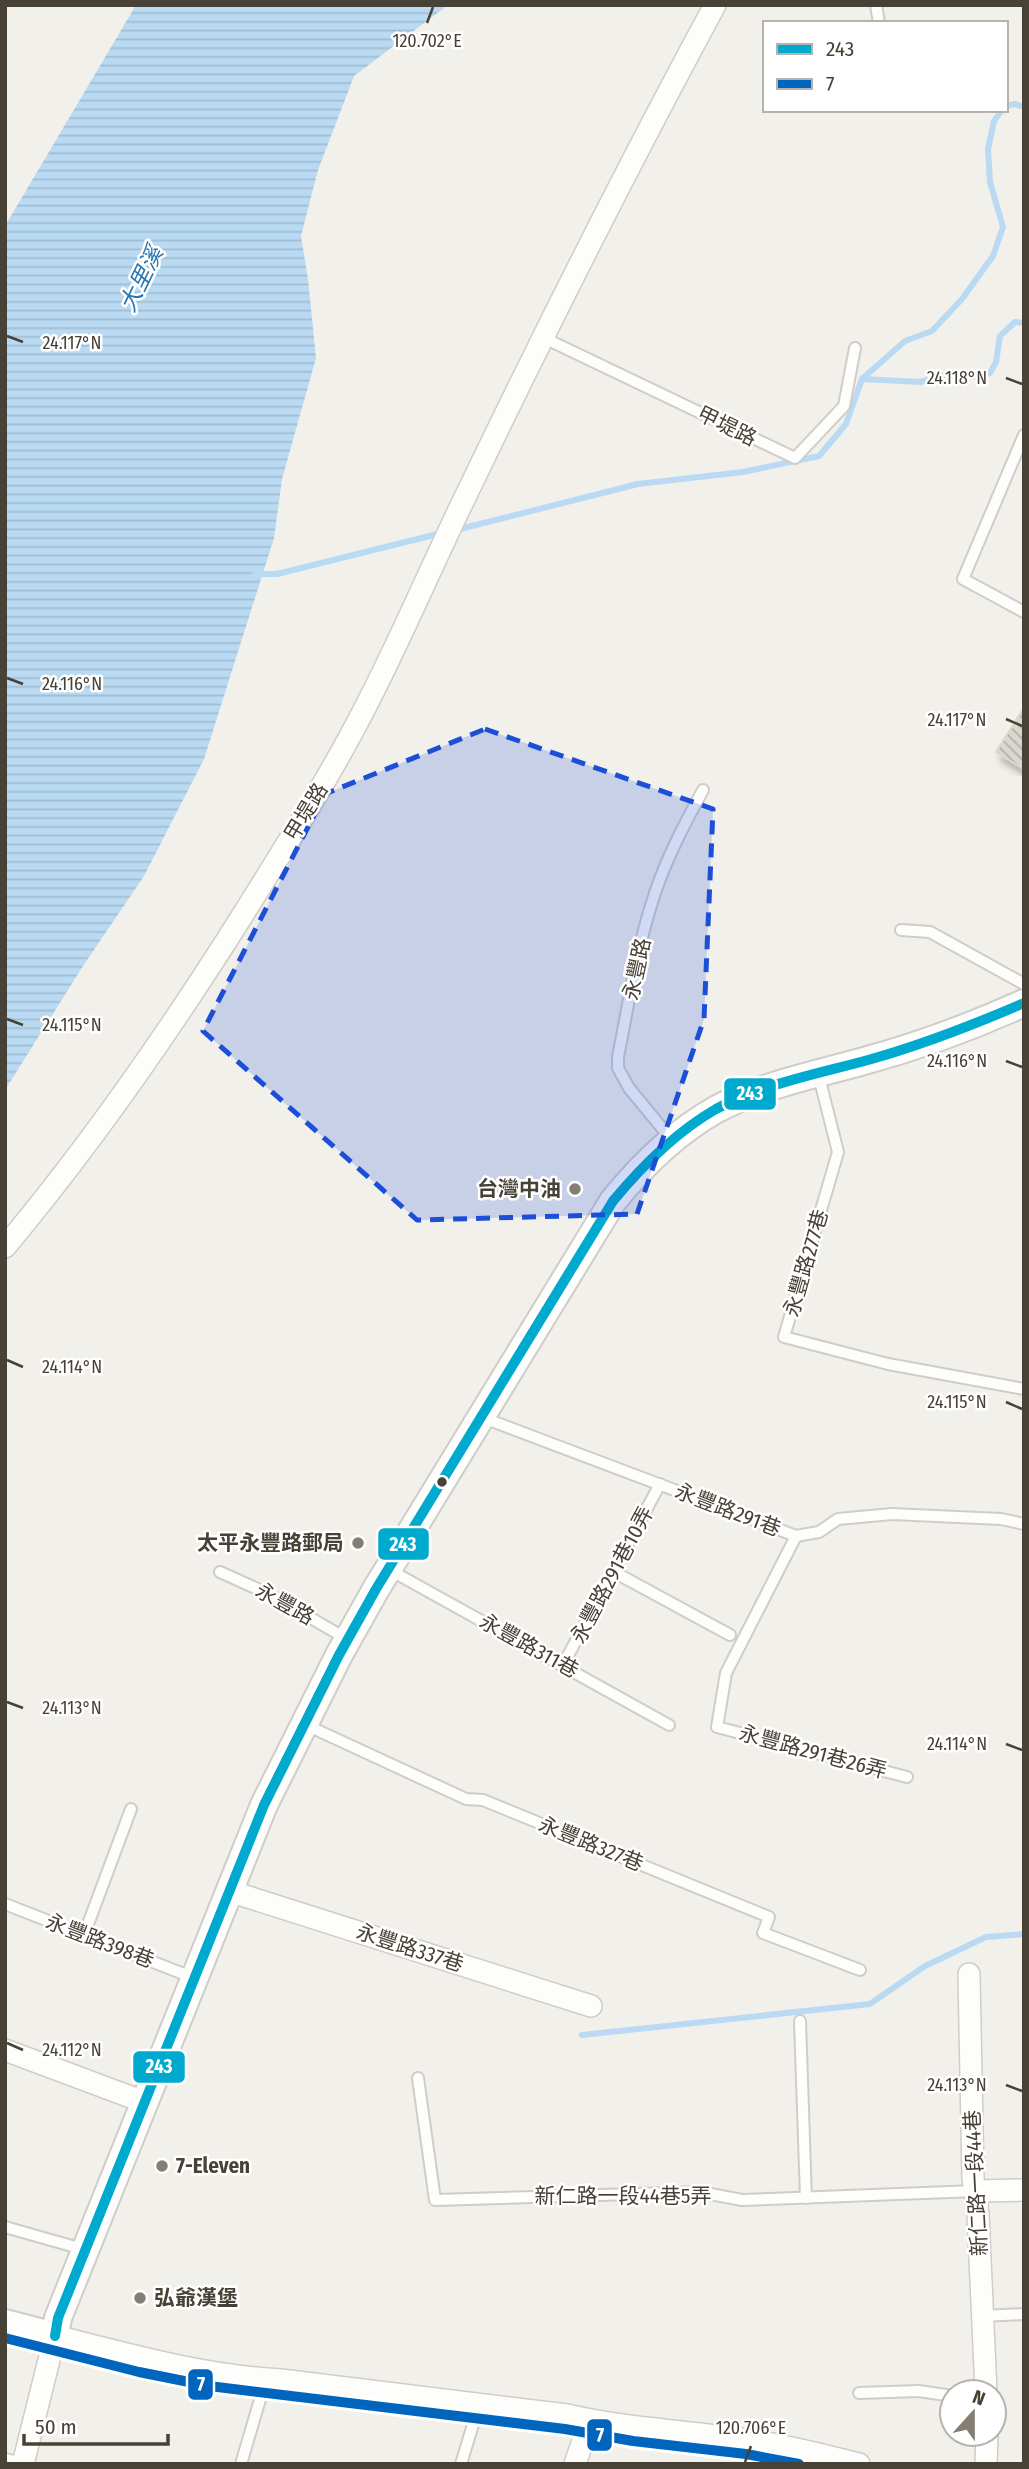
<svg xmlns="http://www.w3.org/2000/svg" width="1029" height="2469" viewBox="0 0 1029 2469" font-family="'Fira Sans Condensed','Noto Sans TC',sans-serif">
  <defs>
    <pattern id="water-rules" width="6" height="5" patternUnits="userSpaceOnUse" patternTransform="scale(1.75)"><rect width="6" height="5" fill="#b9daf2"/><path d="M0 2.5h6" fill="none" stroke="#a1bcd0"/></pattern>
    <pattern id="building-back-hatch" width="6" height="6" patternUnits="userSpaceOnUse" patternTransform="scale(1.75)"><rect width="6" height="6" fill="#dad7d1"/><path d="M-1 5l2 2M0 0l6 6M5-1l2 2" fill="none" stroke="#b3b0aa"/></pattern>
    <filter id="shadow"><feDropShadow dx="4.5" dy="8" stdDeviation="3.5" flood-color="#0004"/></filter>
  </defs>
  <rect width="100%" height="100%" fill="#f2f0ea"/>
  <polygon fill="url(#water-rules)" points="136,5 448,5 354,76 318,170 301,236 308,279 316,358 282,479 274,538 204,759 144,876 83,966 5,1090 5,226"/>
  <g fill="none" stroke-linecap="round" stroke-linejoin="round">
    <g stroke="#b9daf2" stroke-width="6">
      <polyline points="1006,106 1015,104 1024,107"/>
      <polyline points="862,379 920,382 951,373 977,377 990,373 996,362 1000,336 1015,322 1024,323"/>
      <polyline points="456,530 638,484 743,472 819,456 846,424 862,379 905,341 932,331 962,299 993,256 1003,227 990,182 988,149 994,121 1002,110"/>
      <polyline points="255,574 277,574 442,533"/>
      <polyline points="582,2035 870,2004 925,1966 986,1937 1024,1934"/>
    </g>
  </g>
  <polygon fill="url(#building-back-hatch)" stroke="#dad7d0" stroke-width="2" filter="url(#shadow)" points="1024,708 1024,769 996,752"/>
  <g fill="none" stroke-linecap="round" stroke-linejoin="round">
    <defs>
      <g id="service">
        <polyline points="876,5 879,23"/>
        <polyline points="542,337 795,458 844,406 855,348"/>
        <polyline points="1024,435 963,579 1024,612"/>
        <polyline points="901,930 930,932 1024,984"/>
        <polyline points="818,1073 838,1152 784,1337 888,1364 1024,1389"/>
        <path d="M 671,1139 L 629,1088 L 618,1068 L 618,1057 C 629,1002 637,946 655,893 C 667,857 685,823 703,790"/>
        <polyline points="481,1417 796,1536 819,1532 838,1519 892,1514 1001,1519 1024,1524"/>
        <polyline points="796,1536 726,1673 717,1727 907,1777"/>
        <polyline points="388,1569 669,1725"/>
        <polyline points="220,1572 271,1595 347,1639"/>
        <polyline points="614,1572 730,1635"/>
        <polyline points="563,1665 660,1484"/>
        <polyline points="304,1724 466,1799 483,1800 769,1917 763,1933 860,1970"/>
        <polyline points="5,1904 194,1978"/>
        <polyline points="84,1935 131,1809"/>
        <polyline points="800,2021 806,2198"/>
        <polyline points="418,2078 435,2200 700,2192 742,2200 976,2191"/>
        <polyline points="5,2227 86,2250"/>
        <polyline points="982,2316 1024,2314"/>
        <polyline points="859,2393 919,2391 952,2396"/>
        <polyline points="5,2459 24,2463"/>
        <polyline points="241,2464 266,2379"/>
        <polyline points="461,2464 479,2405"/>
      </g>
      <g id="minor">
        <path d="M 5,1247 C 93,1142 171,1029 244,913 C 287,844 331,775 368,702 C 404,632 435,558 470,487 C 548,325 629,164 715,5"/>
        <polyline points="229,1891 591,2006"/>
        <polyline points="969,1974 973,2178 978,2214 986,2392"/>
        <polyline points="5,2050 144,2102"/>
        <polyline points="976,2191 1024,2190"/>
        <path d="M 23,2464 L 55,2336 C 130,2355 204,2376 281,2380 L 567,2415 C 627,2429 688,2431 748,2440 C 785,2445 822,2455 859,2464"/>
        <polyline points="575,2464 590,2420"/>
        <polyline points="986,2464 987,2434"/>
      </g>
      <path id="tertiary" d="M 5,2323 L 55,2336 L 58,2318 L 264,1805 L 339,1655 L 376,1589 L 613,1201 C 642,1165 676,1132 717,1109 C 763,1085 814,1075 864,1061 C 919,1046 971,1027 1024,1003"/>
    </defs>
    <use href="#service" stroke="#d0cdc8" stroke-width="14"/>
    <use href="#minor" stroke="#d0cdc8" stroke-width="24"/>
    <use href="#tertiary" stroke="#d0cdc8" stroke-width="30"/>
    <use href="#service" stroke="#fdfdfc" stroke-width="10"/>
    <use href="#minor" stroke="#fdfdfc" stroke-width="21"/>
    <use href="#tertiary" stroke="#fdfdfc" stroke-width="26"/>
    <defs>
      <path id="bus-1" d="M 55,2336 L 58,2318 L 264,1805 L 339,1655 L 376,1589 L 613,1201 C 642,1166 676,1132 716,1109 C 763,1084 817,1074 868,1060 C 922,1045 973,1025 1024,1003"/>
      <polyline id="bus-2" points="5,2338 139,2372 209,2386 565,2429 633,2441 746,2454 799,2464"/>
    </defs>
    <use href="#bus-1" stroke="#fff" stroke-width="16"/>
    <use href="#bus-2" stroke="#fff" stroke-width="16"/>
    <use href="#bus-1" stroke="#00a9ce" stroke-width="10"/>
    <use href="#bus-2" stroke="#0065bd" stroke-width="10"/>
  </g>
  <path fill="#1d4ed8" fill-opacity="0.2" stroke="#1d4ed8" stroke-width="5" stroke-dasharray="14 9" stroke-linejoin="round" d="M 485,729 L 713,809 L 704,1019 L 637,1214 L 417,1220 L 203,1031 L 325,794 Z"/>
  <path fill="none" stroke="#484135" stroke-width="2.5" d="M 427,23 L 433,7M 7,336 L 23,342M 1006,378 L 1022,384M 7,678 L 23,684M 1006,719 L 1022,726M 7,1019 L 23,1025M 1006,1061 L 1022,1067M 7,1360 L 23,1367M 1006,1402 L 1022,1409M 7,1702 L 23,1708M 1006,1744 L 1022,1750M 7,2043 L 23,2050M 1006,2085 L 1022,2091M 745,2462 L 751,2446"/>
  <g fill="#847e74" stroke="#fff" stroke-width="2.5">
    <circle cx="575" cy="1189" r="7"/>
    <circle cx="358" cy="1543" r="7"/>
    <circle cx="162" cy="2166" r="7"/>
    <circle cx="140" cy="2298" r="7"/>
  </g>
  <circle fill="#484135" stroke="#fff" stroke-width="2.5" cx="442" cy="1482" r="6"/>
  <g text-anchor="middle" stroke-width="5" stroke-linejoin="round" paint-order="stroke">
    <g font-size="21" fill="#484135" stroke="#fff">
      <text transform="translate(727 426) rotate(26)" y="7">甲堤路</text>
      <text transform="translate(306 812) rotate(-59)" y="7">甲堤路</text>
      <text transform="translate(637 969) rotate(-78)" y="7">永豐路</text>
      <text transform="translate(806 1263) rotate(-74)" y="7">永豐路277巷</text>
      <text transform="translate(728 1510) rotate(21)" y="7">永豐路291巷</text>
      <text transform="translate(612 1575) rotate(-62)" y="7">永豐路291巷10弄</text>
      <text transform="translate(285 1604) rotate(29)" y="7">永豐路</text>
      <text transform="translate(529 1646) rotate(29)" y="7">永豐路311巷</text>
      <text transform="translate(813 1752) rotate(15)" y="7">永豐路291巷26弄</text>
      <text transform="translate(591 1844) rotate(22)" y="7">永豐路327巷</text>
      <text transform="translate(100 1941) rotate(21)" y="7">永豐路398巷</text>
      <text transform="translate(410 1948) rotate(18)" y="7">永豐路337巷</text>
      <text transform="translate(976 2183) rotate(-93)" y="7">新仁路一段44巷</text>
      <text x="623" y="2203">新仁路一段44巷5弄</text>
    </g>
    <g font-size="21" font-weight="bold" fill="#484135" stroke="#fff" text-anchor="end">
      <text x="561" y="1196">台灣中油</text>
      <text x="344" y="1550">太平永豐路郵局</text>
      <text x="176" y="2173" text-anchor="start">7-Eleven</text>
      <text x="154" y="2305" text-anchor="start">弘爺漢堡</text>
    </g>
    <g font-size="23" font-style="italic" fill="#2777b2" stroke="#fff">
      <text transform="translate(141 279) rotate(-64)" y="8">大里溪</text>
    </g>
  </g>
  <g font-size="18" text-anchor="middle" fill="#484135" stroke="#fff" stroke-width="5" stroke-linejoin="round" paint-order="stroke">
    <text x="427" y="47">120.702°E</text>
    <text x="72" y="349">24.117°N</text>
    <text x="957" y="384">24.118°N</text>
    <text x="72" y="690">24.116°N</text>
    <text x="957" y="726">24.117°N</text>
    <text x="72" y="1031">24.115°N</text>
    <text x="957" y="1067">24.116°N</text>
    <text x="72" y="1373">24.114°N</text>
    <text x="957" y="1408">24.115°N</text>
    <text x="72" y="1714">24.113°N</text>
    <text x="957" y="1750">24.114°N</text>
    <text x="72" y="2056">24.112°N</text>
    <text x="957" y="2091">24.113°N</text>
    <text x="751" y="2434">120.706°E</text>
  </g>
  <g stroke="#fff" stroke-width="2.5">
    <rect x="723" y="1077" width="54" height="34" rx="7" fill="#00a9ce"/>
    <rect x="377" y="1527" width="53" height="34" rx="7" fill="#00a9ce"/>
    <rect x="132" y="2050" width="54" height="34" rx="7" fill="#00a9ce"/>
    <rect x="187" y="2368" width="27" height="33" rx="7" fill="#0065bd"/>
    <rect x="586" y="2418" width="27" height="34" rx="7" fill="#0065bd"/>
  </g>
  <g font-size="19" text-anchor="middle" font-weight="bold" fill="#fff">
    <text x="750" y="1100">243</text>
    <text x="403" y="1551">243</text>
    <text x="159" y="2073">243</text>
    <text x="201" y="2391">7</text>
    <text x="600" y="2442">7</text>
  </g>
  <rect width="1029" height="2469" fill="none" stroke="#484135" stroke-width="14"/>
  <rect x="763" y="21" width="245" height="91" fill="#ffffff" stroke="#b6b3ae" stroke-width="2"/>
  <rect x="777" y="44" width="35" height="10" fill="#00a9ce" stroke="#b6b3ae" stroke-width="2"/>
  <text x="826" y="56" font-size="21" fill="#484135">243</text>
  <rect x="777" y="79" width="35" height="10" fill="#0065bd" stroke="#b6b3ae" stroke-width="2"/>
  <text x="826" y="91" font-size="21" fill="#484135">7</text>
  <g transform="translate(973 2413) rotate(21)"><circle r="33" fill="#ffffff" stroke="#b6b3ae" stroke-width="2"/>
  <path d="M0-5L12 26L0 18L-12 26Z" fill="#847e74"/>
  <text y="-10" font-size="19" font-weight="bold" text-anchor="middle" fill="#484135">N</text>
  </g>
  <path d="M24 2434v10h144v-10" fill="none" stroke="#484135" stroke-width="3.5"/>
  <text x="35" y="2434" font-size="21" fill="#484135" stroke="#ffffff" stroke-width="5" paint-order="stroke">50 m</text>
</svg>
